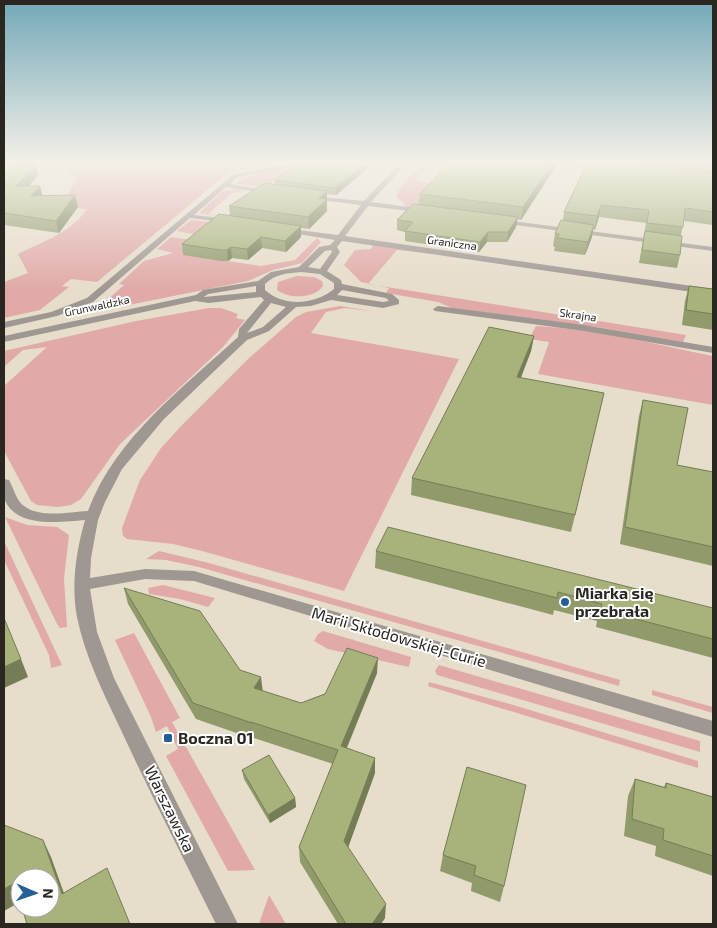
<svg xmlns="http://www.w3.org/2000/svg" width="717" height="928" viewBox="0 0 717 928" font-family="'Exo 2',sans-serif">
  <rect width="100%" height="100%" fill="#e6ddcb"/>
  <g fill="#e1aaa9">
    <path d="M 55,161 L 294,161 L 229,172 L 97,282 L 71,279 L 62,286 L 69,287 L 40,310 L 4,318 L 4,282 L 28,273 L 18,254 C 42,242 72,232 87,209 L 67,207 L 66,198 L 77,179 L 64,165 Z"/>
    <polygon points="331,161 290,170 267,185 293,192 234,183 259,173"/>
    <path d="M 434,161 L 440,161 L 427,167 L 416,181 L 479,190 L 415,208 L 403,206 L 405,204 L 396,197 C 403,180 417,166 434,161 Z"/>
    <polygon points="238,189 248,190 232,193 208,214 248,222 199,213 223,191"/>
    <polygon points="191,220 219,223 202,236 177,231"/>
    <polygon points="171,237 192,240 195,243 182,254 261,266 295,260 317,238 321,242 302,263 273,270 248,281 94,312 124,285 119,284 144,261 173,253 157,249"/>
    <polygon points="373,245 433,254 397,250 368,284 686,335 683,342 597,327 452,308 438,302 386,293 389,288 361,282 344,265 355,250 371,249"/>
    <path d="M 297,276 L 314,277 L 322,281 L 323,286 C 314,299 289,299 277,290 L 278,282 Z"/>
    <polygon points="340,306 371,311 345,308 326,312 311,333 459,359 344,591 202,551 173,544 127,539 123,536 122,528 140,480 161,448 182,425 249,358 296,317 306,312"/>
    <polygon points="209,308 221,308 238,314 236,318 245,320 223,347 120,444 81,499 71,505 58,507 37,505 31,501 4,451 4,386 47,347 23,350 4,367 4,351 136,321"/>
    <path d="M 536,326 C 596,329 654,344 713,356 L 713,405 L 538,374 L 549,342 L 529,339 Z"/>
    <polygon points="5,517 27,525 57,527 69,535 64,578 67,627 60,628 57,624"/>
    <polygon points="4,541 62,665 51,668 49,655 4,560"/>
    <polygon points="159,551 209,563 620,680 619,686 199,567 166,560 146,559"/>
    <polygon points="163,585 215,598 208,607 180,599 149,594 148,588"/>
    <polygon points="323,631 411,657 409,667 328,649 314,641 318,634"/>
    <polygon points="134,633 180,718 172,722 255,870 228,871 166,756 178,749 167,726 156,732 151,717 115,640"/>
    <polygon points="439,665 700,741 700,752 437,675 435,671"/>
    <polygon points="429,682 510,704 698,761 698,768 428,686"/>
    <polygon points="652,690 713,707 713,713 652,695"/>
    <polygon points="269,895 286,924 259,924"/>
  </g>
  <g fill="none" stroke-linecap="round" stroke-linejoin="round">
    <g fill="#9f9792" fill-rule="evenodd">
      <polygon points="311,161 322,161 238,177 230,184 275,192 272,194 226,187 194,215 228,219 231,219 231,223 190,218 93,302 57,316 4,328 4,322 51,312 87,298 234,174"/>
      <path d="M 402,161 L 408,161 L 371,202 L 423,209 L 426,209 L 426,213 L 368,206 L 345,236 L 713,289 L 713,295 L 342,241 L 337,247 L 340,252 L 327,271 L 341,280 L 342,284 L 392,294 L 399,300 L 399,304 L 383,308 L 331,300 L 311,306 L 296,307 L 269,331 L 247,340 L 164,419 L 122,469 L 105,502 L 98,520 L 91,558 L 90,578 L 145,569 L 194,571 L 713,721 L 713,737 L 194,581 L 145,579 L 90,589 L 97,632 L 114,678 L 238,924 L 216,924 C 184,860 151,795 121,730 C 104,694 85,657 77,617 C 71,585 76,552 85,520 C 60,522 15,529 4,498 C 2,493 4,485 4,479 L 9,480 C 13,487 15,495 19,501 C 33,520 68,512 88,511 C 115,438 183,388 238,337 L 239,329 L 264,300 L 261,297 L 209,303 L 195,301 L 4,342 L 4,336 L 196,295 L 203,290 L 258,281 L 271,272 L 299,267 L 319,247 L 330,245 L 335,240 L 285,232 L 281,230 L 282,228 L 338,235 L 361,205 L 312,199 L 310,198 L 310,196 L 364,201 ZM 331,250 L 332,252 L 320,269 L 308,267 L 325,251 ZM 301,272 L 320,274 L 334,283 L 334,289 C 315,305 283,307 265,290 L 265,284 C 275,274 288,273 301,272 ZM 256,286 L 256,292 L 204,297 L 208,294 ZM 342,290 L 386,298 L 389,301 L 383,302 L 337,295 ZM 271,303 L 286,307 L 263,327 L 247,333 Z"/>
      <polygon points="526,161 544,161 605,168 602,170"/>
      <polygon points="497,219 713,247 713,251 500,223 497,223"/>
      <polygon points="438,306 584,325 713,347 713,353 584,331 435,311 433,309"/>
    </g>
  </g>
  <g fill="#909a6a">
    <polygon points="4,161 33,161 29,165 36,165 38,175 29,186 42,196 78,207 59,233 4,225"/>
    <polygon points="321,161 376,161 336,195 327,194 327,211 309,229 301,228 301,237 286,252 262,248 248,260 232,258 228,261 221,261 183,255 182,244 230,216 229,206 275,184 275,180"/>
    <polygon points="452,161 559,161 557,161 556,166 521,220 517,219 516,227 507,242 487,242 479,252 405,241 405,232 397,230 397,220 419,205 420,194"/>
    <polygon points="588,161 713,161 713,225 684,221 681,235 680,255 677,268 639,263 646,223 599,217 595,230 593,229 592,237 585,255 554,251 555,247 553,246 555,233 563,221 564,212"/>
    <polygon points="689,286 713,289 713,330 682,325 685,301"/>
    <polygon points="534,336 531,351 521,378 604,393 571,532 411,495 412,478"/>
    <polygon points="643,400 677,465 713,472 713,566 620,544 639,416"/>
    <polygon points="376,551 713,608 713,658 596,627 597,621 554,610 553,615 375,568"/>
    <polygon points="124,588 240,670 263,691 301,703 377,673 347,748 375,773 348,847 385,918 381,924 338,924 300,862 299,847 333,764 254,738 254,739 196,719 128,604"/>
    <polygon points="467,767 504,886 500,902 471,891 472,883 440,871 443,855"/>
    <polygon points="242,770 295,798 296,807 270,823 244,779"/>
    <polygon points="635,779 664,787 666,783 713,797 713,876 655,856 656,846 624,836 628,796"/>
  </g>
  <g fill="#757d56">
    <polygon points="20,161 33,161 18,176 15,165"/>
    <polygon points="368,161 376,161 336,195 335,188"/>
    <polygon points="554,161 557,161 556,166 521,220 523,207"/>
    <polygon points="36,165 38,175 19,197 16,186"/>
    <polygon points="40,186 43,197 31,196"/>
    <polygon points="327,191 327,211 309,229 308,217 319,198"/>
    <polygon points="75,195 78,207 59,233 56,221"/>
    <polygon points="601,205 599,217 595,230 597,216"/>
    <polygon points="518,217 516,227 507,242 508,232"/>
    <polygon points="594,225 592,237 585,255 588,242"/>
    <polygon points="301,226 301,237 286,252 285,241"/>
    <polygon points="488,232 487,242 479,252 480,242"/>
    <polygon points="261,237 262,248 248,260 247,249"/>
    <polygon points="231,247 232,258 228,261 227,250"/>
    <polygon points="534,336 531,351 515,392 517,377"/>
    <polygon points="378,658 377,673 341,761 341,746"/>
    <polygon points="21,659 28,677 4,688 4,667"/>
    <polygon points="261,677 263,693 254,688"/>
    <polygon points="375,758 375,773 345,856 344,841"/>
    <polygon points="295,798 296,807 270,823 268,815"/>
    <polygon points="43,840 51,857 70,910 62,894"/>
    <polygon points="13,884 20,902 4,911 4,889"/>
    <polygon points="386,904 385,918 381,924 372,924"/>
  </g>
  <g fill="#a7b37b" stroke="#757d56">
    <polygon points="4,161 20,161 15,165 36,165 16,186 40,186 31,196 75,195 56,221 4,213"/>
    <polygon points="321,161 368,161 335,188 275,180 299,164"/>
    <polygon points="452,161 554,161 523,207 420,194"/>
    <polygon points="588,161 607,161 713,173 713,212 685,208 683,227 647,223 649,210 601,205 597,216 564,212"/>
    <polygon points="665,161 713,161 713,166"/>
    <polygon points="265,183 327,191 319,198 327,199 308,217 229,206"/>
    <polygon points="413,204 518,217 508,232 488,232 480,242 405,231 413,222 397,220"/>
    <polygon points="219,214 301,226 285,241 261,237 247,249 231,247 227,250 220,250 182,244"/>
    <polygon points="561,220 594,225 588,242 557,238 559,234 555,233"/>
    <polygon points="645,231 682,236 680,255 642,250"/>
    <polygon points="689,286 713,289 713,314 686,310"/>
    <polygon points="489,327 534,336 517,377 604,393 575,515 412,478"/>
    <polygon points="643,400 688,408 677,465 713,472 713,547 625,527"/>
    <polygon points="388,527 713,608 713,639 601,610 602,604 558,592 557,598 376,551"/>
    <polygon points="124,588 200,611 240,670 261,677 254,688 301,703 325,694 347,648 378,658 341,746 375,758 344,841 386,904 372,924 346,924 299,847 338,750 251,722 252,723 193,703"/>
    <polygon points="4,618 21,659 4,667"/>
    <polygon points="269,755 295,798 268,815 242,770"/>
    <polygon points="467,767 526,785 504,886 474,875 476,866 443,855"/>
    <polygon points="635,779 666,788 666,783 713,797 713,856 663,840 664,829 632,819"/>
    <polygon points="4,825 43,840 62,894 107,868 130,924 27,924 22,908 50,908 50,878 20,878 20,904 13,884 4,889"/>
  </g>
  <linearGradient id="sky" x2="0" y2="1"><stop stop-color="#73a8b8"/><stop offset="0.56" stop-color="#f4f0e8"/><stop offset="1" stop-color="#f4f0e8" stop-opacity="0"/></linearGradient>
  <rect width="717" height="290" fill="url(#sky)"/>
  <g fill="#236097" stroke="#fff" stroke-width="2">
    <circle cx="565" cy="602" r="5"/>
    <rect x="163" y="733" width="10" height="10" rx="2.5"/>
  </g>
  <g text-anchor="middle" stroke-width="4" stroke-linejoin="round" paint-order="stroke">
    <g font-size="11" fill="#2a2620" stroke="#fff">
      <text transform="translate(452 243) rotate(8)" y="4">Graniczna</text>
      <text transform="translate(97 306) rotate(-12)" y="4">Grunwaldzka</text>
      <text transform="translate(578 315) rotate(8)" y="4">Skrajna</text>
    </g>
    <g font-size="16" font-weight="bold" fill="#2a2620" stroke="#fff" text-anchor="start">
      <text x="575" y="599">Miarka się<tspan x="575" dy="18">przebrała</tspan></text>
      <text x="178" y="744">Boczna 01</text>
    </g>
    <g font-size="16" fill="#2a2620" stroke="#fff">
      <text transform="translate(399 637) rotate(16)" y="6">Marii Skłodowskiej-Curie</text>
      <text transform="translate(170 809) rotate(64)" y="6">Warszawska</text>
    </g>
  </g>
  <rect width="717" height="928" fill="none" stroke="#2a2620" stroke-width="10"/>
  <g transform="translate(35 893) rotate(92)"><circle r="24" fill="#ffffff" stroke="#aaa8a6"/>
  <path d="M0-4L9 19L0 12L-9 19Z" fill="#236097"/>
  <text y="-8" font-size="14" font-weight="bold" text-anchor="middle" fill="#2a2620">N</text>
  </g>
</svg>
